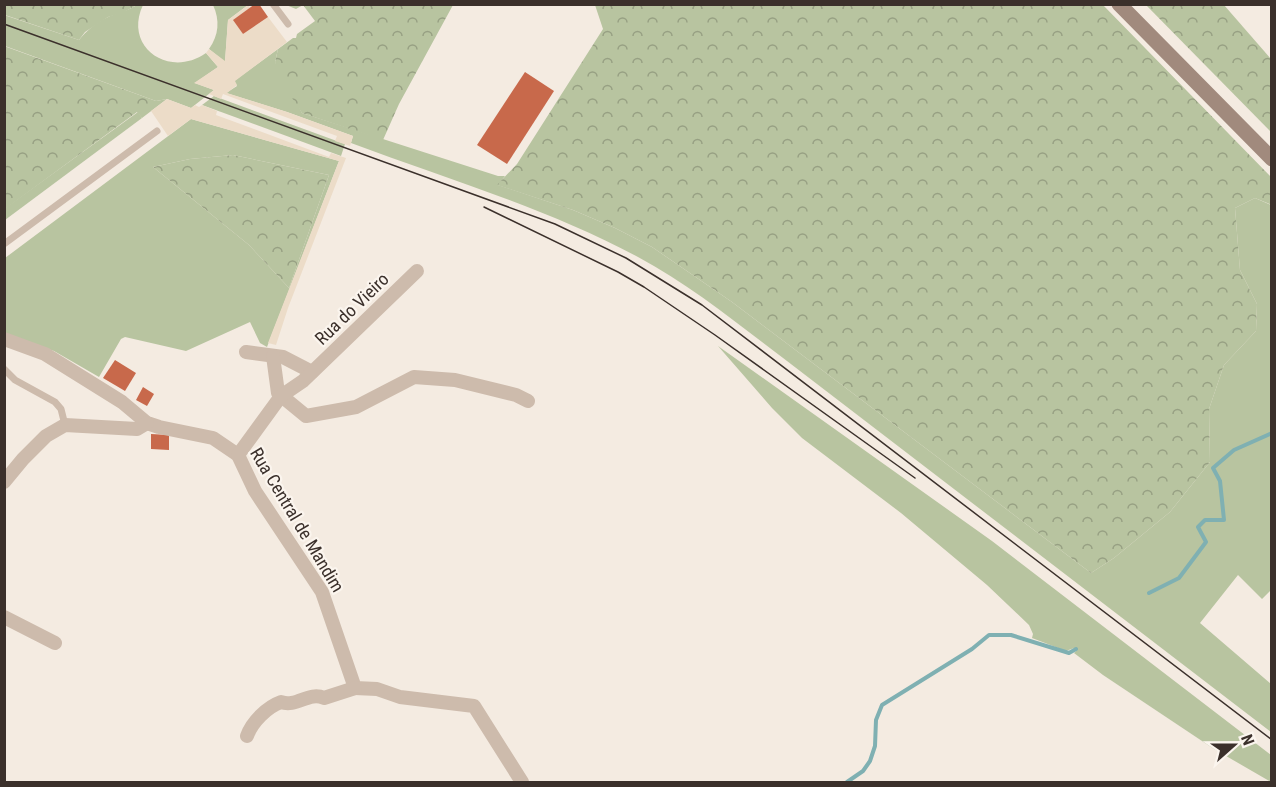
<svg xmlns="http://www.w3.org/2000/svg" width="1276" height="787" viewBox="0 0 1276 787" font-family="'Roboto Condensed',sans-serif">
  <defs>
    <pattern id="forest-crowns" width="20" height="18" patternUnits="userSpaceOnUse" patternTransform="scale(1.5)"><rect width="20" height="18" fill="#b8c4a0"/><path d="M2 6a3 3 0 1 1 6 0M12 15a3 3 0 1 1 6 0" fill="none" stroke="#97a083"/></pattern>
  </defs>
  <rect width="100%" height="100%" fill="#f4ebe1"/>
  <g fill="#b8c4a0" fill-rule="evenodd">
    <path d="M 137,5 L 143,5 C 123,47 169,79 206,53 L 218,67 L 195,83 L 214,90 L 191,108 L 167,99 L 156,101 L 5,46 L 4,15 L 79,40 C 86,31 96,23 106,18 C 116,13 126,12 137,5 Z"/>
    <path d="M 213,5 L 248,5 L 228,20 L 225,62 L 209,49 C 219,35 220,20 213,5 Z"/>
    <path d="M 278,49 L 275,62 L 302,113 L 498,176 L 505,176 L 498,185 L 573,210 L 615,228 L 652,247 L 732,302 L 1091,573 L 1114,558 L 1170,512 L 1210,462 L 1209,409 L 1224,365 L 1256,331 L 1257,304 L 1240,270 L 1235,208 L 1255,198 L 1271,205 L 1271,590 L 1262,599 L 1238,575 L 1200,623 L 1271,684 L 1271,732 L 787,361 C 739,325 692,286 638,257 C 547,208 447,179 351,143 L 353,136 L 287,112 L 226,93 L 237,86 L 234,81 Z"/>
    <polygon points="214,96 345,144 341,156 202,105"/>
    <polygon points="138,112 142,118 5,220 4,209"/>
    <path d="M 191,119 L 339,161 L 267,347 L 260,343 L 250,322 L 186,351 L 125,337 L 121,339 L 99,377 L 54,351 L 5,334 L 5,258 ZM 233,155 L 329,175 L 289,288 L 249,245 L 153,167 L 190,159 Z"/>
    <polygon points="718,346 992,541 1271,755 1271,782 1214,749 1103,675 1074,653 1077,650 1074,648 1066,651 1032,638 1033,634 1029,625 987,585 901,513 802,438 772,408"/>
  </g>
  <g fill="url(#forest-crowns)">
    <polygon points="5,4 137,4 137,5 122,13 108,17 85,32 79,40 5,15"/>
    <polygon points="286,5 453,5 399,104 383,140 302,113 279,78 275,62 278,49 293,38 296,38 297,34 315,21 303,5 296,9"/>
    <polygon points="1103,5 1271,177 1272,205 1255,198 1235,208 1240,270 1257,304 1256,331 1224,365 1209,409 1210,462 1170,512 1114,558 1091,573 732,302 652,247 615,228 573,210 497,185 517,164 603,29 595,5"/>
    <polygon points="1146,5 1224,5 1271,59 1271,132"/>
    <polygon points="4,46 156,101 167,99 142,118 137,112 5,209"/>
    <polygon points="233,155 329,175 289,288 249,245 153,167 190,159"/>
  </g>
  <g fill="#ecdcc8">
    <polygon points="248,5 250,8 234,20 243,34 268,17 287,42 235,81 237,85 227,93 287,112 353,136 350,146 335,141 337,136 223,94 221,99 209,94 214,90 194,83 218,67 206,53 209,49 225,61 228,20"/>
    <polygon points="167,99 191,108 195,105 199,107 202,105 217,111 216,115 329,157 331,153 346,158 288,308 276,345 268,343 339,161 191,119 168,136 151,111"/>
  </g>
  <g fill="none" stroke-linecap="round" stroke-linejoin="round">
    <g stroke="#7fb0b2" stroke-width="4">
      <polyline points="1149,593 1179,578 1206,542 1198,527 1205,520 1224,520 1220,481 1213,468 1234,450 1272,433"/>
      <polyline points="847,782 863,771 870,761 875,746 876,720 882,705 972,649 989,635 1011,635 1069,653 1076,649"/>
    </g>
  </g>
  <g fill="#c8694b">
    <polygon points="255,4 259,4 268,17 243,34 233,20"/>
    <polygon points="525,72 554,91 507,164 477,145"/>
    <polygon points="115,360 136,373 125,391 103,378"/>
    <polygon points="143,387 154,394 147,406 136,400"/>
    <polygon points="151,434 169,435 169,450 151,449"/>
  </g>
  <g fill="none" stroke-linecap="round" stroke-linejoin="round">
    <g stroke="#cdbbac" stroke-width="7">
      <polyline points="273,4 288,24"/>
      <polyline points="4,244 157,131"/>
      <polyline points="4,369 15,380 55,402 61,409 65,425"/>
    </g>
    <g stroke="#cdbbac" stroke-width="14">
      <polyline points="4,339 45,354 122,402 147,423 159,427 213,438 238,455 255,491 322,592 355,688 377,689 400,697 474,706 522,782"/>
      <polyline points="246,352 283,357 312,372"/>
      <polyline points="273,356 278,393 306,416 356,407 414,377 455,380 516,395 528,401"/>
      <polyline points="238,455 281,396 303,381 417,271"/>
      <polyline points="4,482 23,459 46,436 65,425 137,429 147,423"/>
      <polyline points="4,617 55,643"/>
      <path d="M 247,736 C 252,722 267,707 281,702 C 296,708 309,691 324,698 L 355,688"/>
    </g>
    <polyline stroke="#a18a7d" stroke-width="15" points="1119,4 1272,159"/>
    <g stroke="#3b302b" stroke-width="1.5">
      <polyline points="4,24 555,224 626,258 702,305 1272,740"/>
      <polyline points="484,207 618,272 644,287 715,335 915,478"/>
    </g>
  </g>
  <g text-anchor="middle" stroke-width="4.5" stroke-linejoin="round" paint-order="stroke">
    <g font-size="18" fill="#3b302b" stroke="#fbf5ee">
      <text transform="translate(352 309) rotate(-44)" y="6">Rua do Vieiro</text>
      <text transform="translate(297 520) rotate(59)" y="6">Rua Central de Mandim</text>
    </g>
  </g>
  <rect width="1276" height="787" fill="none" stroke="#3b302b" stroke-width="12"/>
  <g transform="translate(1234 745) rotate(69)" stroke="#fbf5ee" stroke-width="4.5" paint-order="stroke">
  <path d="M0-4.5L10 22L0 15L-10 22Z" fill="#3b302b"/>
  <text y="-9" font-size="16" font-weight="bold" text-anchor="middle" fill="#3b302b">N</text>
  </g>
</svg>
